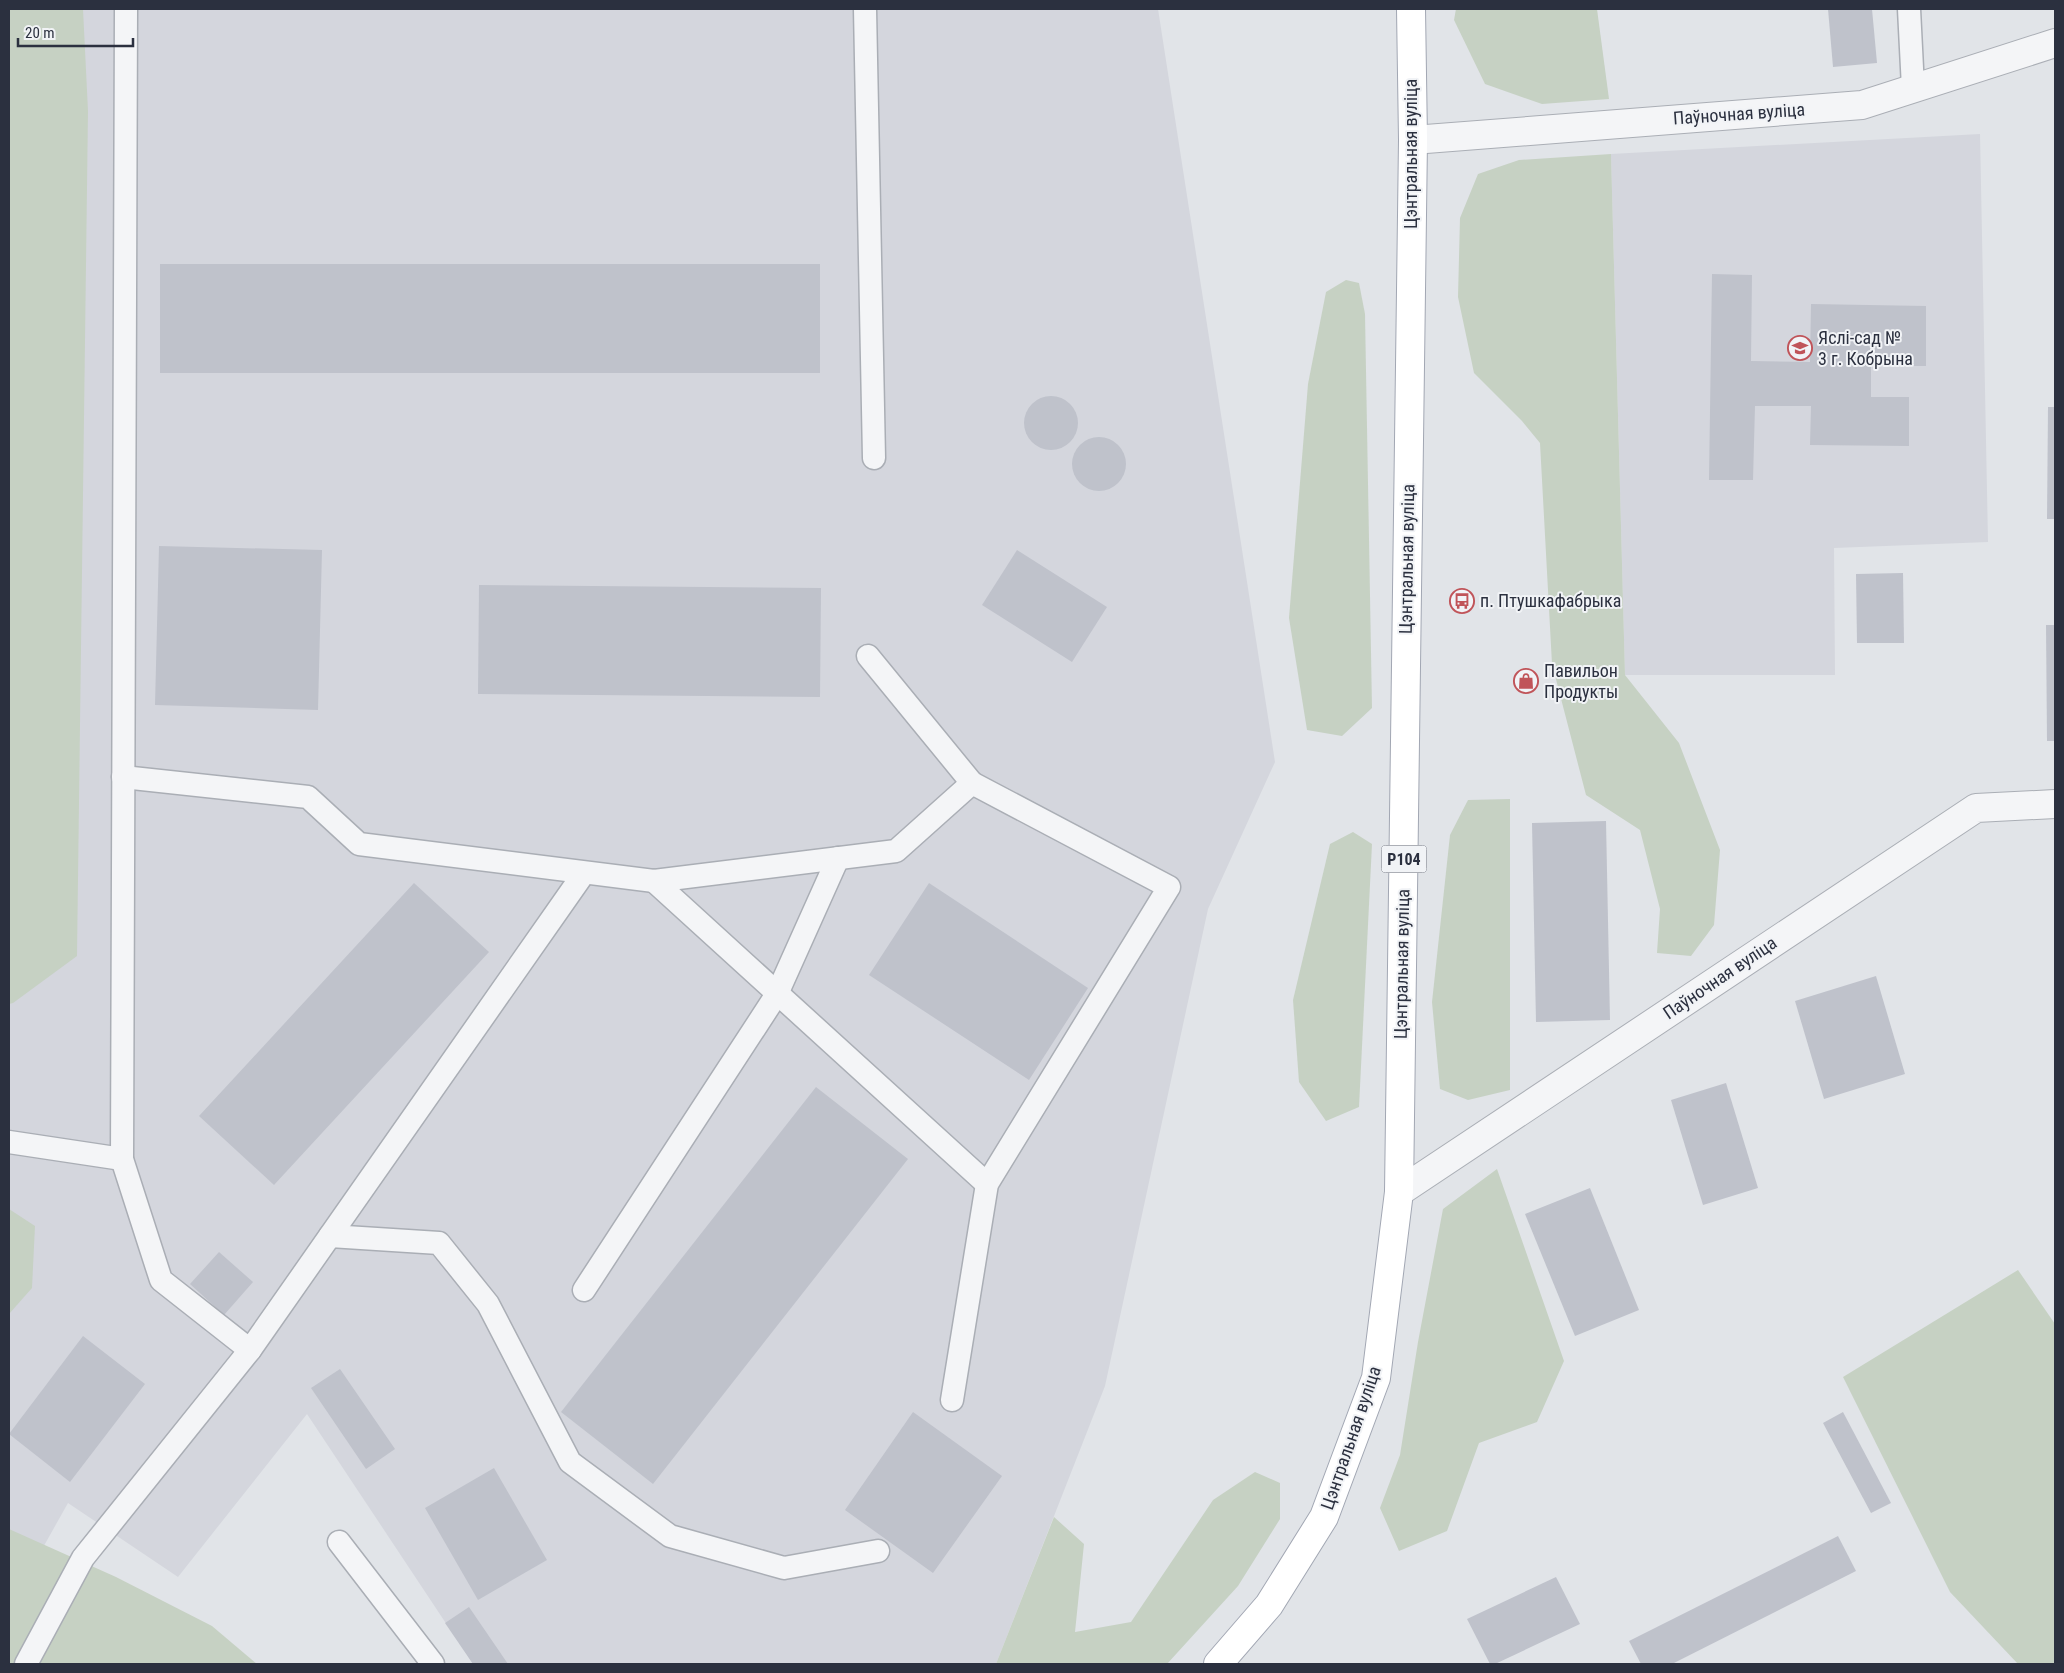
<svg xmlns="http://www.w3.org/2000/svg" width="2064" height="1673" viewBox="0 0 2064 1673" font-family="'Roboto Condensed',sans-serif">
  <rect width="100%" height="100%" fill="#e1e4e8"/>
  <g fill="#d4d6dd">
    <polygon points="9,9 1158,9 1275,762 1208,909 1105,1386 996,1664 473,1664 307,1414 178,1577 68,1503 9,1608"/>
    <polygon points="1980,134 1988,542 1834,548 1835,675 1625,675 1611,154"/>
  </g>
  <g fill="#c6d1c3">
    <polygon points="9,9 83,9 88,111 77,956 13,1003 9,1004"/>
    <polygon points="1456,9 1597,9 1609,99 1542,104 1485,84 1454,20"/>
    <polygon points="1611,154 1625,675 1679,743 1720,850 1714,925 1691,956 1657,953 1660,909 1640,830 1586,795 1552,664 1540,443 1522,421 1474,373 1458,297 1460,218 1478,174 1519,160"/>
    <polygon points="1346,280 1359,283 1365,314 1372,708 1342,736 1307,730 1289,618 1308,384 1326,292"/>
    <polygon points="1510,799 1510,1090 1468,1100 1440,1089 1432,1002 1450,835 1468,800"/>
    <polygon points="1353,832 1372,844 1359,1107 1326,1121 1299,1082 1293,1000 1330,844"/>
    <polygon points="1497,1169 1564,1361 1537,1422 1479,1443 1447,1531 1399,1551 1380,1508 1400,1455 1418,1342 1443,1209"/>
    <polygon points="9,1209 35,1226 32,1288 9,1314"/>
    <polygon points="2018,1270 2055,1324 2055,1664 2018,1664 1950,1592 1843,1377"/>
    <polygon points="1255,1472 1280,1483 1280,1519 1238,1586 1167,1664 996,1664 1054,1517 1084,1544 1075,1632 1131,1622 1213,1500"/>
    <polygon points="9,1529 116,1577 212,1626 257,1664 9,1664"/>
  </g>
  <g fill="#bfc2cb">
    <polygon points="1828,9 1872,9 1877,63 1833,67"/>
    <rect x="160" y="264" width="660" height="109"/>
    <polygon points="1712,274 1752,275 1751,361 1810,362 1811,304 1926,306 1926,366 1871,366 1871,397 1909,397 1909,446 1810,445 1811,406 1755,406 1753,480 1709,480"/>
    <circle cx="1051" cy="423" r="27"/>
    <polygon points="2048,407 2055,407 2055,519 2047,519"/>
    <circle cx="1099" cy="464" r="27"/>
    <polygon points="159,546 322,550 318,710 155,705"/>
    <polygon points="1017,550 1107,607 1072,662 982,605"/>
    <polygon points="1903,573 1904,643 1857,643 1856,574"/>
    <polygon points="479,585 821,588 820,697 478,694"/>
    <polygon points="2046,625 2055,625 2055,741 2047,741"/>
    <polygon points="1606,821 1610,1020 1536,1022 1532,823"/>
    <polygon points="414,883 489,952 274,1185 199,1116"/>
    <polygon points="929,883 1088,988 1029,1080 869,975"/>
    <polygon points="1876,976 1905,1074 1824,1099 1795,1001"/>
    <polygon points="1726,1083 1758,1188 1703,1205 1671,1100"/>
    <polygon points="816,1087 908,1159 653,1484 561,1412"/>
    <polygon points="1590,1188 1639,1310 1575,1336 1525,1214"/>
    <polygon points="219,1252 253,1282 224,1315 190,1284"/>
    <polygon points="83,1336 145,1384 70,1482 9,1434"/>
    <polygon points="340,1369 395,1449 366,1469 311,1388"/>
    <polygon points="913,1412 1002,1476 933,1573 845,1510"/>
    <polygon points="1843,1412 1891,1503 1871,1513 1823,1423"/>
    <polygon points="494,1468 547,1560 478,1600 425,1508"/>
    <polygon points="1838,1536 1856,1571 1672,1664 1641,1664 1629,1641"/>
    <polygon points="1556,1577 1580,1624 1495,1664 1490,1664 1467,1619"/>
    <polygon points="469,1607 508,1664 473,1664 445,1623"/>
  </g>
  <g fill="none" stroke-linecap="round" stroke-linejoin="round">
    <defs>
      <g id="lane">
        <polyline points="126,9 122,1159 161,1280 250,1350 584,873"/>
        <polyline points="865,9 874,458"/>
        <polyline points="1909,9 1913,88"/>
        <polyline points="868,656 972,783"/>
        <polyline points="123,777 308,797 359,844 654,881 896,851 972,783 1169,887 987,1184 952,1400"/>
        <polyline points="654,881 987,1184"/>
        <polyline points="9,1142 122,1159"/>
        <polyline points="330,1236 439,1243 488,1304 570,1462 670,1536 784,1568 878,1551"/>
        <polyline points="584,1290 777,994 838,858"/>
        <polyline points="339,1542 433,1664"/>
        <polyline points="26,1664 83,1558 250,1350"/>
      </g>
      <g id="street">
        <polyline points="1413,140 1862,105 2055,43"/>
        <polyline points="1399,1192 1976,808 2055,804"/>
      </g>
      <polyline id="primary" points="1218,1664 1269,1605 1324,1517 1376,1378 1399,1192 1413,140 1411,9"/>
    </defs>
    <use href="#lane" stroke="#aaaeb5" stroke-width="25"/>
    <use href="#street" stroke="#aaaeb5" stroke-width="30"/>
    <use href="#primary" stroke="#a2a7b3" stroke-width="30"/>
    <use href="#lane" stroke="#f4f5f7" stroke-width="22"/>
    <use href="#street" stroke="#f4f5f7" stroke-width="28"/>
    <use href="#primary" stroke="#fff" stroke-width="28"/>
  </g>
  <defs>
    <symbol id="school-ring" viewBox="-11 -11 22 22"><circle r="9.5" fill="#f1f3f6" stroke="#c05459" stroke-width="1.5"/><path d="M0-5L7-2L0 1L-7-2ZM-4 1L0 2.5L4 1V4Q0 6-4 4Z" fill="#c05459"/></symbol>
    <symbol id="bus-ring" viewBox="-11 -11 22 22"><circle r="9.5" fill="#f1f3f6" stroke="#c05459" stroke-width="1.5"/><path d="M-5-6H5V4H4V6H2V4H-2V6H-4V4H-5ZM-3.5-4V0h7V-4ZM-3.5 1.2v1.5H-2V1.2ZM2 1.2v1.5H3.5V1.2Z" fill="#c05459"/></symbol>
    <symbol id="shop-ring" viewBox="-11 -11 22 22"><circle r="9.5" fill="#f1f3f6" stroke="#c05459" stroke-width="1.5"/><path d="M-5-2.5h2.3a2.7 3.5 0 0 1 5.4 0H5L5.5 6h-11ZM-1.5-2.5h3a1.5 2.3 0 0 0-3 0Z" fill="#c05459"/></symbol>
  </defs>
  <g fill-rule="evenodd">
    <use href="#school-ring" x="1786" y="334" width="28" height="28"/>
    <use href="#bus-ring" x="1448" y="587" width="28" height="28"/>
    <use href="#shop-ring" x="1512" y="667" width="28" height="28"/>
  </g>
  <g text-anchor="middle" stroke-width="4" stroke-linejoin="round" paint-order="stroke">
    <rect fill="#f1f3f6" stroke="#666a76" stroke-width="1" x="1381.5" y="845.5" width="45" height="27" rx="4"/>
    <g font-size="16" font-weight="bold" fill="#2b303f">
      <text x="1404" y="865">Р104</text>
    </g>
    <g font-size="18" fill="#2b303f" stroke="#f1f3f6">
      <text transform="translate(1739 114) rotate(-4)" y="6">Паўночная вуліца</text>
      <text transform="translate(1411 154) rotate(-90)" y="6">Цэнтральная вуліца</text>
      <text transform="translate(1407 559) rotate(-89)" y="6">Цэнтральная вуліца</text>
      <text transform="translate(1402 964) rotate(-89)" y="6">Цэнтральная вуліца</text>
      <text transform="translate(1720 978) rotate(-34)" y="6">Паўночная вуліца</text>
      <text transform="translate(1351 1438) rotate(-71)" y="6">Цэнтральная вуліца</text>
    </g>
    <g font-size="18" fill="#2b303f" stroke="#f1f3f6" text-anchor="start">
      <text x="1818" y="344">Яслі-сад №<tspan x="1818" dy="21">3 г. Кобрына</tspan></text>
      <text x="1480" y="607">п. Птушкафабрыка</text>
      <text x="1544" y="677">Павильон<tspan x="1544" dy="21">Продукты</tspan></text>
    </g>
  </g>
  <rect width="2064" height="1673" fill="none" stroke="#2b303f" stroke-width="20"/>
  <path d="M18 38v8h115v-8" fill="none" stroke="#2b303f" stroke-width="2.5"/>
  <text x="25" y="38" font-size="15" fill="#2b303f" stroke="#f1f3f6" stroke-width="4" paint-order="stroke">20 m</text>
</svg>
